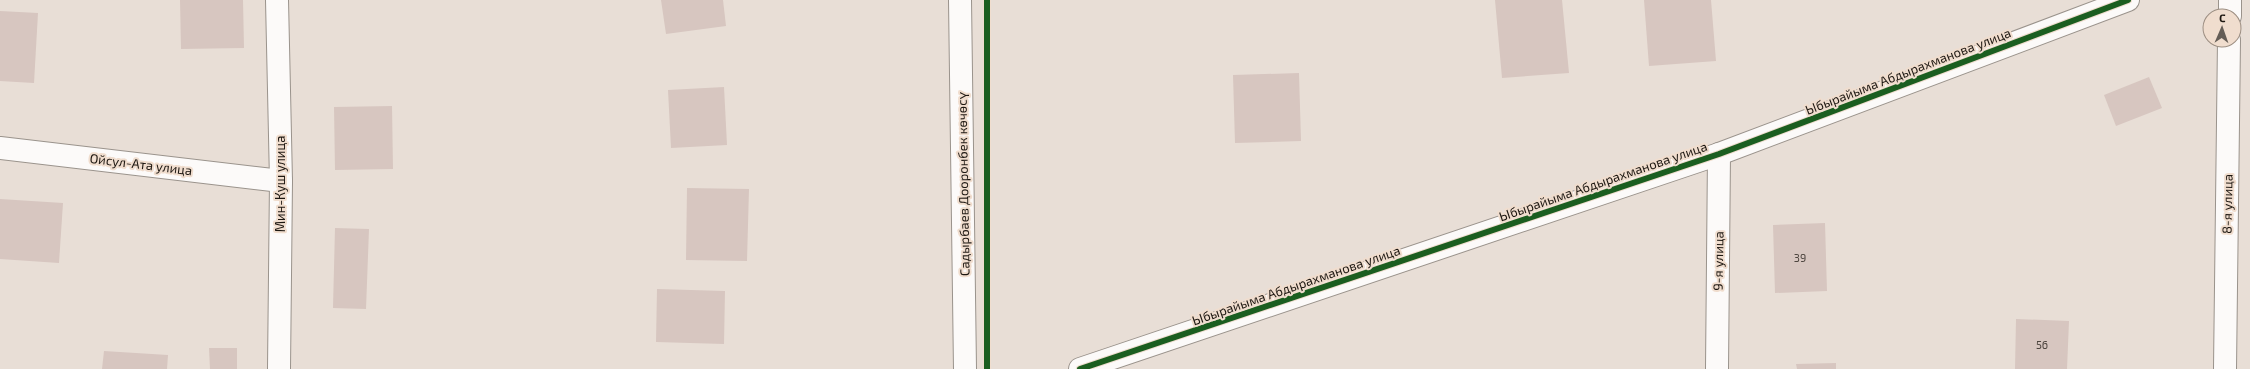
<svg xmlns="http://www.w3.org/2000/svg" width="2250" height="369" viewBox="0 0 2250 369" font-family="'Exo 2',sans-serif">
  <rect width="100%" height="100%" fill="#e8ded6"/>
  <g fill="#d7c6c0">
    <polygon points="180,0 243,0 244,48 181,49"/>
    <polygon points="661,0 723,0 726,26 666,34"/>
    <polygon points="1495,0 1562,0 1569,73 1502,78"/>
    <polygon points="1644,0 1711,0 1716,61 1649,66"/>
    <polygon points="0,11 38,13 34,83 0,81"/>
    <polygon points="1299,73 1301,141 1235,143 1233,75"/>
    <polygon points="2149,77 2162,108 2116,126 2104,95"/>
    <polygon points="724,87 727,145 671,148 668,90"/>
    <polygon points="392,106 393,169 335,170 334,107"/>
    <polygon points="687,188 749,189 747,261 686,260"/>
    <polygon points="0,199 63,203 59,263 0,259"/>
    <polygon points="1825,223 1827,291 1775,293 1773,225"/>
    <polygon points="335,228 369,229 366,309 333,308"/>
    <polygon points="657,289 725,291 724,344 656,342"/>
    <polygon points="2016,319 2069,321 2067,369 2015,369"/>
    <polygon points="209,348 237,348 237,369 210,369"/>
    <polygon points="104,351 168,355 167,369 102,369"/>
    <polygon points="1836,363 1836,369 1797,369 1796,364"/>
  </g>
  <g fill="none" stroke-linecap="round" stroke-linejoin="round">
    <defs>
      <g id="minor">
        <polyline points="277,0 281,181 279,369"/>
        <polyline points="2230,16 2230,0"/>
        <polyline points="0,148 281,181"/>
        <polyline points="1080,369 1719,154 2128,0"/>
        <polyline points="1717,369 1719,154"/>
        <polyline points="2225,369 2229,40"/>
      </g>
      <polyline id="major" points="960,0 965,369"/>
    </defs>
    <use href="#minor" stroke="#9a938c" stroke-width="24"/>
    <use href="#major" stroke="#9a938c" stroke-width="24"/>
    <use href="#minor" stroke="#fcfaf9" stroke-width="22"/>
    <use href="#major" stroke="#fcfaf9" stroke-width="22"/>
    <defs>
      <g id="cycleway">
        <polyline points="987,0 987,369"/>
        <polyline points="1080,369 1719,154 2128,0"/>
      </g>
    </defs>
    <use href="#cycleway" stroke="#f0ddce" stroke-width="8"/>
    <use href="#cycleway" stroke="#1b5e20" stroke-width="6"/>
  </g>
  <g text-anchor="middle" stroke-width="4" stroke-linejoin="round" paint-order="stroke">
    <g font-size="11" fill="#4c443e">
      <text x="1800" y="262">39</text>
      <text x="2042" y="349">56</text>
    </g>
    <g font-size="13" fill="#1d1711" stroke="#f0ddce">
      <text transform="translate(1908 71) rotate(-21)" y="5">Ыбырайыма Абдырахманова улица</text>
      <text transform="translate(141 164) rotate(7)" y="5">Ойсул-Ата улица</text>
      <text transform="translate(1603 181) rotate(-19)" y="5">Ыбырайыма Абдырахманова улица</text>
      <text transform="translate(280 184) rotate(-90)" y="5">Мин-Куш улица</text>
      <text transform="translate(963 184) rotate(-91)" y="5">Садырбаев Дооронбек көчөсү</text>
      <text transform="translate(2227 204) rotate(-89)" y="5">8-я улица</text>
      <text transform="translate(1718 261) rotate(-89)" y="5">9-я улица</text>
      <text transform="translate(1296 285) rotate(-19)" y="5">Ыбырайыма Абдырахманова улица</text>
    </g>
  </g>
  <g transform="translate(2222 28) rotate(2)"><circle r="19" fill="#f0ddce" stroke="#9c8e82"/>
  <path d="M0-3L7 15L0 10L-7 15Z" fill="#645d56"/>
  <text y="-6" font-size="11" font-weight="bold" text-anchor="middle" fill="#1d1711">С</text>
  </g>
</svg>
